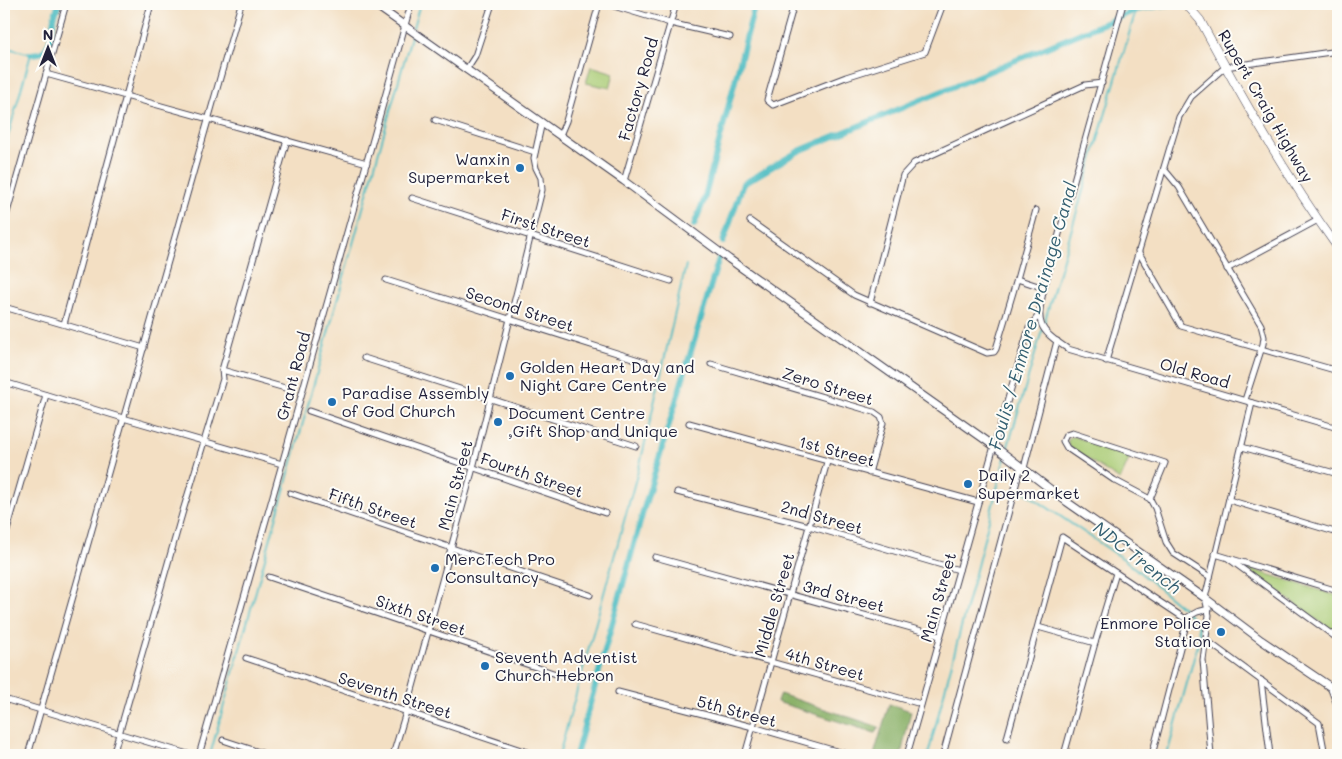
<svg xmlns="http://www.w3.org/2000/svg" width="1342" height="759" viewBox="0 0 1342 759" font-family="Mali,sans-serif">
  <rect width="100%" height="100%" fill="#fdfcf7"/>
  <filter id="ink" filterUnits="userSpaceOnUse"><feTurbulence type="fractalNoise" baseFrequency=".02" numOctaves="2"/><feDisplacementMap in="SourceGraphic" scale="10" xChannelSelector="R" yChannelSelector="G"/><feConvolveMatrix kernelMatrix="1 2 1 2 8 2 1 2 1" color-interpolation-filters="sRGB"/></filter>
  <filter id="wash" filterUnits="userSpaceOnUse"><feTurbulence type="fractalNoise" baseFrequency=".0096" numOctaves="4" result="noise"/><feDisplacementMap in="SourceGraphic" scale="20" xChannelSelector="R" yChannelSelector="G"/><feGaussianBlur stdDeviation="1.12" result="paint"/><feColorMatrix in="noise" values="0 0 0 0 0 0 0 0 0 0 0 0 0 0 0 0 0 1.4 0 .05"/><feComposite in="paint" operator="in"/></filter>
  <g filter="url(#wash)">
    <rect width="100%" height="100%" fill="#f3dfc3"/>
    <g fill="#a8ca72" stroke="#657656">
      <polygon points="591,66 614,73 610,88 586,83"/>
      <polygon points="1073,436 1130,457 1120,480 1068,446 1068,440"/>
      <polygon points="1244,567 1338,596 1338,635"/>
    </g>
    <g fill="#86ae64" stroke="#546850">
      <polygon points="780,694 879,727 875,733 777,702"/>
      <polygon points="889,704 911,711 901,755 874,755"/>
    </g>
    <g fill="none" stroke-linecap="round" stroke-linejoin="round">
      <g stroke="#4cbbc1" stroke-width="2">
        <polyline points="413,28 420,4"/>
        <polyline points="4,47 31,54 4,150"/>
        <polyline points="1006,453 1136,10 1141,4"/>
        <polyline points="1020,489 1125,560 1183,608 1197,623 1200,636 1167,755"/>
        <polyline points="210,755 412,33"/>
        <polyline points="559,755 641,460 686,265"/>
        <polyline points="928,755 1005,458"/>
      </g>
      <g stroke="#4cbbc1" stroke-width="6">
        <polyline points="31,54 40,53 46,49 51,37 54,17 59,4"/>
        <polyline points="694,225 704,200 755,4"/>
        <polyline points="723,242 743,184 799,151 1136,10 1170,4"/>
        <polyline points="576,755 644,508 719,258"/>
      </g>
    </g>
  </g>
  <g filter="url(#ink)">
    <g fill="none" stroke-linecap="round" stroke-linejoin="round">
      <defs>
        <g id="street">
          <polyline points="607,4 670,23 730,37"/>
          <polyline points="794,4 767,100 773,105 846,77 925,52 943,4"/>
          <path d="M 1123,4 L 1044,288 C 1036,323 1037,329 1068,349 L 1338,428"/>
          <polyline points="466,70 475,56 492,4"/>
          <polyline points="46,74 367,163"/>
          <polyline points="435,120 535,152"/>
          <polyline points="560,135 566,121 599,4"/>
          <polyline points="1164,169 1179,187 1261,325 1264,337 1263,344 1245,400"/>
          <polyline points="624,181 676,4"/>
          <polyline points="412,198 671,281"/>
          <polyline points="750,221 854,295 987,353 994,352 996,349 1017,279 1044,288"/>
          <polyline points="4,223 66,4"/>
          <polyline points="1138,251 1181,326 1338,371"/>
          <polyline points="1227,269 1318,220"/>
          <polyline points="1017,279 1036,210"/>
          <polyline points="386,280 645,362"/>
          <polyline points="870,303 903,175 914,163 1085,85 1102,83"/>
          <polyline points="4,307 144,348"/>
          <polyline points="64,324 151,4"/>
          <polyline points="364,358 636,446"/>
          <polyline points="1106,361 1179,117 1191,97 1225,67 1338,51"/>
          <polyline points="711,364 874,412 881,417 883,423 869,473"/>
          <polyline points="222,370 292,390"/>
          <polyline points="4,382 123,418 282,464"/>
          <polyline points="309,411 605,513"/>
          <polyline points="689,423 978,502"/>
          <polyline points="1242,447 1338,474"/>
          <polyline points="1024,468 1057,341"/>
          <polyline points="677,492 809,526 959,570"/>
          <polyline points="290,493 590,595"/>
          <polyline points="1150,499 1165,463 1072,433 1066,435 1063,441 1067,448 1114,480 1150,499 1155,508 1166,542 1173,553 1210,577"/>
          <polyline points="1229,500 1338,533"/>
          <polyline points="4,541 46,395"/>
          <polyline points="1215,554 1338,591"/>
          <polyline points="655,557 940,636"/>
          <polyline points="1229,559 1338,639"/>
          <polyline points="269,577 565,677"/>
          <polyline points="635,624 921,704"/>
          <polyline points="1038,627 1095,643"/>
          <polyline points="1206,640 1319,723 1325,755"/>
          <polyline points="246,658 536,755"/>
          <polyline points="1261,680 1270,755"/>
          <polyline points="1330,687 1338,707"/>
          <polyline points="618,692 753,727 850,755"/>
          <polyline points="4,699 191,755"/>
          <polyline points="1007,738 1062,537 1187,620"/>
          <polyline points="223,740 268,755"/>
          <polyline points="28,755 241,4"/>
          <polyline points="113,755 182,514 223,379 222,370 287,140"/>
          <polyline points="199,755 282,464 411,4"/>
          <polyline points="393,755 406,712 473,468 542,190 541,178 536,168 534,158 542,122"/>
          <polyline points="745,755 827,462"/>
          <polyline points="907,755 994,446 1029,328 1038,316"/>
          <polyline points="943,755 1021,466"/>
          <polyline points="1064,755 1095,643 1116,573"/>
          <polyline points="1152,755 1188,617 1197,612 1209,609"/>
          <polyline points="1211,755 1203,660 1209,615 1205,598 1252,403"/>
        </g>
        <polyline id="secondary" points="374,4 624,181 729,259 994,446 1067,502 1205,598 1261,640 1338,692"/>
        <path id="primary" d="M 1186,4 L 1200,20 C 1242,98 1286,176 1338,248"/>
      </defs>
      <use href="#street" stroke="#413e4f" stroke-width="7"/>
      <use href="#secondary" stroke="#413e4f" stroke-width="9"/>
      <use href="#primary" stroke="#413e4f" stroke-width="9"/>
      <use href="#street" stroke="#fff" stroke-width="5"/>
      <use href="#secondary" stroke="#fff" stroke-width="7"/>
      <use href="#primary" stroke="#fff" stroke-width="8"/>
    </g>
  </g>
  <g fill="#1f6fb2" stroke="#fdfcf7" stroke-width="2">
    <circle cx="520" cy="168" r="5"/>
    <circle cx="510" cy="376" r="5"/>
    <circle cx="332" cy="402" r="5"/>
    <circle cx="498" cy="422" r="5"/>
    <circle cx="968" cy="484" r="5"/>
    <circle cx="435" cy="568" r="5"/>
    <circle cx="1221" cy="632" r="5"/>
    <circle cx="485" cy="666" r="5"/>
  </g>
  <g text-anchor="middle" stroke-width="4" stroke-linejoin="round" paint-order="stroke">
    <g font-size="16" fill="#22223b" stroke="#fdfcf7">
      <text transform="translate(638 89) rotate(-74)" y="6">Factory Road</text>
      <text transform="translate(1266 106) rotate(60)" y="6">Rupert Craig Highway</text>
      <text transform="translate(546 228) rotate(18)" y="6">First Street</text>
      <text transform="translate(520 309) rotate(18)" y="6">Second Street</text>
      <text transform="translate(1195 373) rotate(16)" y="6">Old Road</text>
      <text transform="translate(293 376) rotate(-75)" y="6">Grant Road</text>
      <text transform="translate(828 386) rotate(17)" y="6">Zero Street</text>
      <text transform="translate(837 451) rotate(15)" y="6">1st Street</text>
      <text transform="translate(532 475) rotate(19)" y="6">Fourth Street</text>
      <text transform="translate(455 485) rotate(-75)" y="6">Main Street</text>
      <text transform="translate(373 508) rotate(19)" y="6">Fifth Street</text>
      <text transform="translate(822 517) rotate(16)" y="6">2nd Street</text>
      <text transform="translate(844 596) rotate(15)" y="6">3rd Street</text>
      <text transform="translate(938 597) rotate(-74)" y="6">Main Street</text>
      <text transform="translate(774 605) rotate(-74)" y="6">Middle Street</text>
      <text transform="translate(421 615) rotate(19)" y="6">Sixth Street</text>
      <text transform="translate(825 664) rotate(16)" y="6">4th Street</text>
      <text transform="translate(395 695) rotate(18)" y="6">Seventh Street</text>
      <text transform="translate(737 711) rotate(15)" y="6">5th Street</text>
    </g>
    <g font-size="16" fill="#22223b" stroke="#fdfcf7" text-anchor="start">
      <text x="510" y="165" text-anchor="end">Wanxin<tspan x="510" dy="18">Supermarket</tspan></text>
      <text x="520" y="373">Golden Heart Day and<tspan x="520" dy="18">Night Care Centre</tspan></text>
      <text x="342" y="399">Paradise Assembly<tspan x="342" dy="18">of God Church</tspan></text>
      <text x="508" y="419">Document Centre<tspan x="508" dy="18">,Gift Shop and Unique</tspan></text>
      <text x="978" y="481">Daily 2<tspan x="978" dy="18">Supermarket</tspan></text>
      <text x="445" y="565">MercTech Pro<tspan x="445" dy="18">Consultancy</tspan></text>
      <text x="1211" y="629" text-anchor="end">Enmore Police<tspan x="1211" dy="18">Station</tspan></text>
      <text x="495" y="663">Seventh Adventist<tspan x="495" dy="18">Church Hebron</tspan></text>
    </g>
    <g font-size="18" font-style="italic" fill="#335f71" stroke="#fdfcf7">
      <text transform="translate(1033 316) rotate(-74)" y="6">Foulis / Enmore Drainage Canal</text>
      <text transform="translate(1137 558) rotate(38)" y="6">NDC Trench</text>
    </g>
  </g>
  <rect width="1342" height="759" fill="none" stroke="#fdfcf7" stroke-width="20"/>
  <g transform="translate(48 48)" stroke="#fdfcf7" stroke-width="4" paint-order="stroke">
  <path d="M0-4L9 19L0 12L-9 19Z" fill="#22223b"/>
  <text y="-8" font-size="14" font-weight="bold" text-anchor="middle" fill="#22223b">N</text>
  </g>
</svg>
